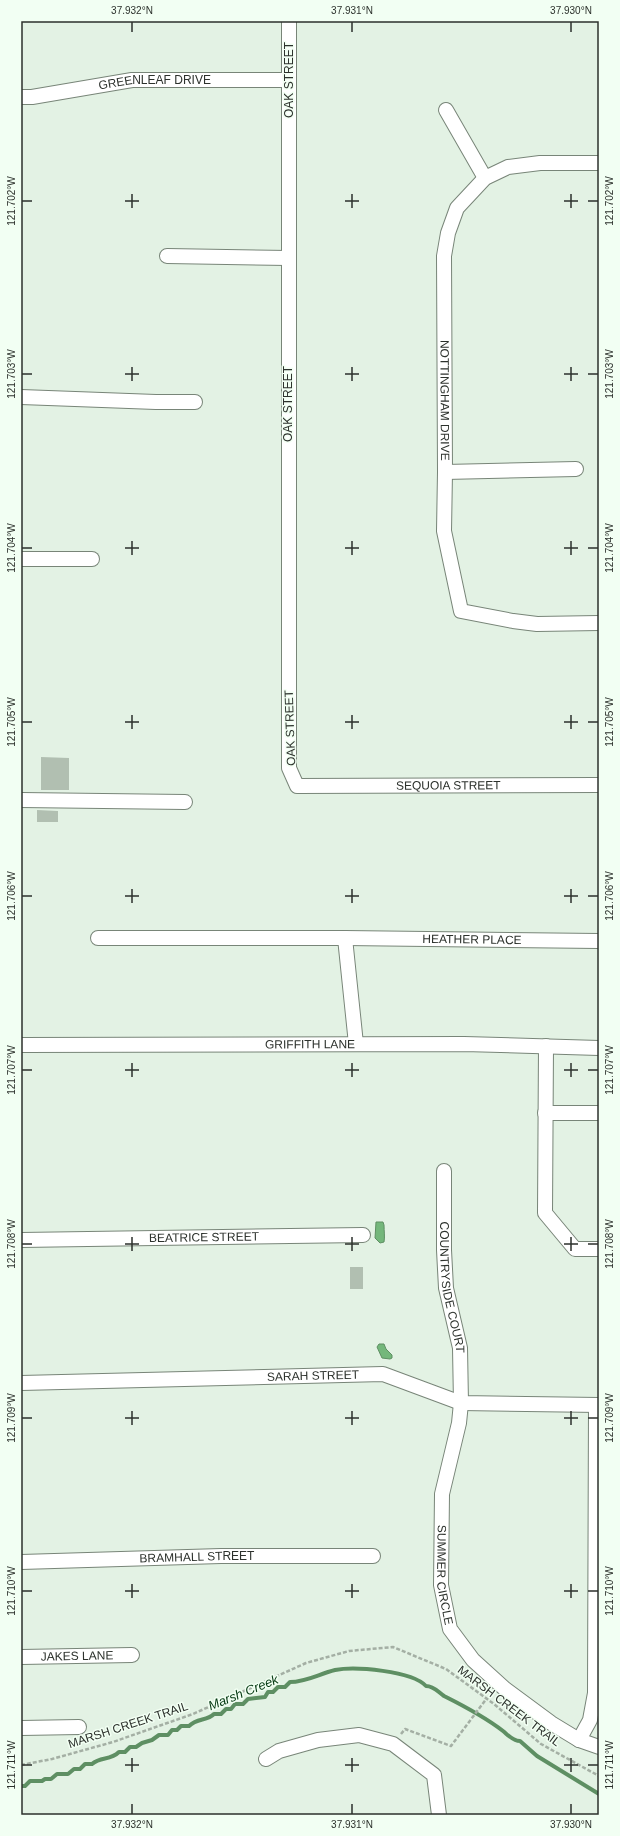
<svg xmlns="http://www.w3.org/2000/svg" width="620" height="1836" viewBox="0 0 620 1836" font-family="Arial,sans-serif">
  <rect width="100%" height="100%" fill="#e3f2e4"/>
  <g fill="#74b77b" stroke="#5e8f63">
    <path d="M 376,1222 L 383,1222 L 384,1225 C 384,1231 385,1237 384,1242 L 380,1243 L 375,1238 Z"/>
    <polygon points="379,1344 384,1344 386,1349 392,1355 392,1358 390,1359 382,1358 377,1347"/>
  </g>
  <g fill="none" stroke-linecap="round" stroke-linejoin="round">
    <path stroke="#5e8f63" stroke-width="4" d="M 21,1786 L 25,1786 L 30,1781 L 42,1781 L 45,1779 L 51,1779 L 57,1774 L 68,1774 L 74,1769 L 80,1769 L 85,1764 L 92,1764 C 101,1756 110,1761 119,1752 L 125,1752 L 130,1747 L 136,1747 L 142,1743 L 152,1740 L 159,1735 L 168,1735 L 172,1730 L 177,1730 L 181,1726 L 189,1726 C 197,1718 207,1721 214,1714 L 221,1714 L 226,1709 L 231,1709 L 235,1704 L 243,1704 L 248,1699 L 265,1697 L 268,1692 L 273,1692 L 278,1687 L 285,1687 L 290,1682 C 306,1682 319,1674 335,1670 C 355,1666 412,1671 426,1686 C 434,1686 438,1692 444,1696 C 464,1706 485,1717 503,1731 C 508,1735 513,1741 520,1741 L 537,1756 L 599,1794"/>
  </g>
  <g fill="#b1bfb1">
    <polygon points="41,757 69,758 69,790 41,790"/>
    <polygon points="37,810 58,811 58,822 37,822"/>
    <rect x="350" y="1267" width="13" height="22"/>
  </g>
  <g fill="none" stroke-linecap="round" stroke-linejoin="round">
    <defs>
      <g id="minor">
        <path id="s1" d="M 289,21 L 289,768 L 297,786 L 599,785"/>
        <path id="s2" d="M 21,97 L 32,97 L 132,80 L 289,80"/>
        <polyline points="446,110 485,178"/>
        <path id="s3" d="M 599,163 L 540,163 L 508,167 L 485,178 L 457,208 L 448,233 L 444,256 L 445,472 L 444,531 L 461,611 L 513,621 L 537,624 L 599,623"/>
        <polyline points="167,256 288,258"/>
        <polyline points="21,397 156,402 195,402"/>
        <polyline points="445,472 576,469"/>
        <polyline points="21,559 92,559"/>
        <polyline points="21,800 185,802"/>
        <path id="s4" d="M 98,938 L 345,938 L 599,941"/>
        <polyline points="345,938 356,1044"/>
        <path id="s5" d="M 21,1045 L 464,1044 L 599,1048"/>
        <polyline points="546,1046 545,1213 575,1249 599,1249"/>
        <polyline points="545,1113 599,1113"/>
        <path id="s6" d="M 444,1171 L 444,1250 L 446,1288 L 460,1348 L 461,1403 L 459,1423 L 442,1494 L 441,1585 L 450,1629 L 473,1660 L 505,1689 L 551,1723 L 579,1740 L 599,1747"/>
        <path id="s7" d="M 21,1240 L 363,1235"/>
        <path id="s8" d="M 21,1383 L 383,1374 L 461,1403 L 599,1405"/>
        <path id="s9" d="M 21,1562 L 221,1556 L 373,1556"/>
        <path id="s10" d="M 21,1657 L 132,1655"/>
        <polyline points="21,1728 79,1727"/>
        <polyline points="579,1740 590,1720 595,1693 596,1405"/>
        <polyline points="266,1759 279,1751 318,1740 359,1735 393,1744 434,1775 439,1815"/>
      </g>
    </defs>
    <use href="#minor" stroke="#788578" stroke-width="16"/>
    <g stroke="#a4afa4" stroke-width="2.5" stroke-dasharray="4 2" stroke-linecap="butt">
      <polyline points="401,1734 405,1729 451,1746 487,1698"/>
      <polyline points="21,1765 52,1759 113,1742 193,1714 306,1663 349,1651 393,1647 446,1669 494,1704 541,1744 599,1776"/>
    </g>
    <use href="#minor" stroke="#fff" stroke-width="14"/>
  </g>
  <path fill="none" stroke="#2c312c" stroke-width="1.5" d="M 132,22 L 132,32M 352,22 L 352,32M 571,22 L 571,32M 132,194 L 132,208M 352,194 L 352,208M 571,194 L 571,208M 22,201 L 32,201M 125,201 L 139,201M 345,201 L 359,201M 564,201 L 578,201M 588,201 L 598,201M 132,367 L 132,381M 352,367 L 352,381M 571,367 L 571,381M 22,374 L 32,374M 125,374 L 139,374M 345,374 L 359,374M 564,374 L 578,374M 588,374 L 598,374M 132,541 L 132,555M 352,541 L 352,555M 571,541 L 571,555M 22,548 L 32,548M 125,548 L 139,548M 345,548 L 359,548M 564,548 L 578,548M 588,548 L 598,548M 132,715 L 132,729M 352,715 L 352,729M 571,715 L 571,729M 22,722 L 32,722M 125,722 L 139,722M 345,722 L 359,722M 564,722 L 578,722M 588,722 L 598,722M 132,889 L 132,903M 352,889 L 352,903M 571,889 L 571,903M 22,896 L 32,896M 125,896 L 139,896M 345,896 L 359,896M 564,896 L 578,896M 588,896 L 598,896M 132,1063 L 132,1077M 352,1063 L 352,1077M 571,1063 L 571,1077M 22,1070 L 32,1070M 125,1070 L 139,1070M 345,1070 L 359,1070M 564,1070 L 578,1070M 588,1070 L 598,1070M 132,1237 L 132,1251M 352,1237 L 352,1251M 571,1237 L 571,1251M 22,1244 L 32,1244M 125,1244 L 139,1244M 345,1244 L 359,1244M 564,1244 L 578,1244M 588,1244 L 598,1244M 132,1411 L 132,1425M 352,1411 L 352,1425M 571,1411 L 571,1425M 22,1418 L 32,1418M 125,1418 L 139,1418M 345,1418 L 359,1418M 564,1418 L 578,1418M 588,1418 L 598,1418M 132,1584 L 132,1598M 352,1584 L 352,1598M 571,1584 L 571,1598M 22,1591 L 32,1591M 125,1591 L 139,1591M 345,1591 L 359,1591M 564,1591 L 578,1591M 588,1591 L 598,1591M 132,1758 L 132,1772M 352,1758 L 352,1772M 571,1758 L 571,1772M 22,1765 L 32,1765M 125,1765 L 139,1765M 345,1765 L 359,1765M 564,1765 L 578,1765M 588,1765 L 598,1765M 132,1804 L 132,1814M 352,1804 L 352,1814M 571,1804 L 571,1814"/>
  <g text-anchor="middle" stroke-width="3" stroke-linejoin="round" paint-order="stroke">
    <g font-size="12" fill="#2c312c" stroke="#f2fff3">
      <text transform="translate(289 80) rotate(-90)" y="4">OAK STREET</text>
      <text dy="4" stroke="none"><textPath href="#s2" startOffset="135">GREENLEAF DRIVE</textPath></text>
      <text dy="4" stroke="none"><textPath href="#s3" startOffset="352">NOTTINGHAM DRIVE</textPath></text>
      <text transform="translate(288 404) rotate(-90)" y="4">OAK STREET</text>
      <text transform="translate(290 728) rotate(-92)" y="4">OAK STREET</text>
      <text dy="4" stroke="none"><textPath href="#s1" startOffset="918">SEQUOIA STREET</textPath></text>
      <text dy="4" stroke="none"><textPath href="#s4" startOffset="374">HEATHER PLACE</textPath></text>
      <text dy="4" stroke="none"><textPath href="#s5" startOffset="289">GRIFFITH LANE</textPath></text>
      <text dy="4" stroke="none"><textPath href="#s7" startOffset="183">BEATRICE STREET</textPath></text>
      <text dy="4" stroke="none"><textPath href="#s6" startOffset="117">COUNTRYSIDE COURT</textPath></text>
      <text dy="4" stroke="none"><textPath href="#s8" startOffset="292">SARAH STREET</textPath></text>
      <text dy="4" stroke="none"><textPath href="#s9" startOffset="176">BRAMHALL STREET</textPath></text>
      <text dy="4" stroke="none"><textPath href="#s6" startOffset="408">SUMMER CIRCLE</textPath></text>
      <text dy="4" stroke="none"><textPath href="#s10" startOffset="56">JAKES LANE</textPath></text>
      <text transform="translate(509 1706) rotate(37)" y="4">MARSH CREEK TRAIL</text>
      <text transform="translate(128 1725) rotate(-18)" y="4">MARSH CREEK TRAIL</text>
    </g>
    <g font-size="13" font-style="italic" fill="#043811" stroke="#f2fff3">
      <text transform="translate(243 1692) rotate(-22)" y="5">Marsh Creek</text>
    </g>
  </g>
  <rect width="620" height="1836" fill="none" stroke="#f2fff3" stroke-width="44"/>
  <rect x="22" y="22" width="576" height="1792" fill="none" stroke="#2c312c" stroke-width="1.5"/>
  <g font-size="10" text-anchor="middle" fill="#2c312c">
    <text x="132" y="14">37.932°N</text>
    <text x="352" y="14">37.931°N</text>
    <text x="571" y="14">37.930°N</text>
    <text transform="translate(609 201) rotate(-90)" y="4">121.702°W</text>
    <text transform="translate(11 201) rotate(-90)" y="4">121.702°W</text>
    <text transform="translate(609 374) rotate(-90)" y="4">121.703°W</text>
    <text transform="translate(11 374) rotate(-90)" y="4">121.703°W</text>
    <text transform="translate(609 548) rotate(-90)" y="4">121.704°W</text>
    <text transform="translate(11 548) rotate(-90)" y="4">121.704°W</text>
    <text transform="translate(609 722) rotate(-90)" y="4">121.705°W</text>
    <text transform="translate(11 722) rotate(-90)" y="4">121.705°W</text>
    <text transform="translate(609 896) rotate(-90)" y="4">121.706°W</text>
    <text transform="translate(11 896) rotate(-90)" y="4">121.706°W</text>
    <text transform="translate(11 1070) rotate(-90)" y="4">121.707°W</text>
    <text transform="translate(609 1070) rotate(-90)" y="4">121.707°W</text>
    <text transform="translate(11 1244) rotate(-90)" y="4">121.708°W</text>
    <text transform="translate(609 1244) rotate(-90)" y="4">121.708°W</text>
    <text transform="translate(609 1418) rotate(-90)" y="4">121.709°W</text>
    <text transform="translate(11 1418) rotate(-90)" y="4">121.709°W</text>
    <text transform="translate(11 1591) rotate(-90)" y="4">121.710°W</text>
    <text transform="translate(609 1591) rotate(-90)" y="4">121.710°W</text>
    <text transform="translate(11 1765) rotate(-90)" y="4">121.711°W</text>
    <text transform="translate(609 1765) rotate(-90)" y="4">121.711°W</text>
    <text x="132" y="1828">37.932°N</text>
    <text x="352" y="1828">37.931°N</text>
    <text x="571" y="1828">37.930°N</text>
  </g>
</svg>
